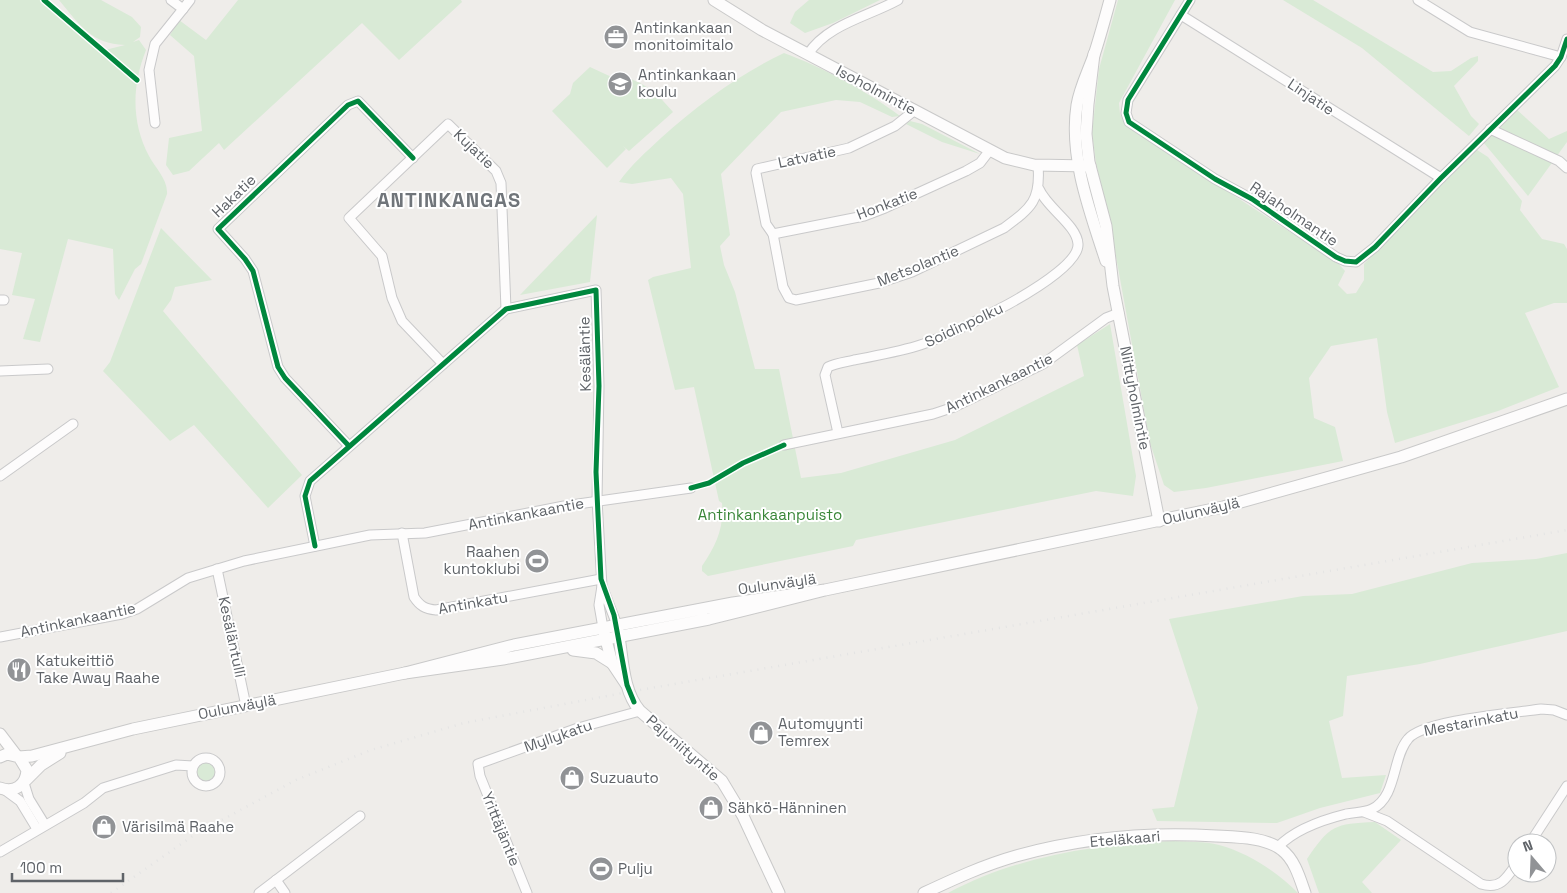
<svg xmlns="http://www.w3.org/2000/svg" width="1567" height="893" viewBox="0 0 1567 893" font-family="'Space Grotesk',sans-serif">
  <rect width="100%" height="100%" fill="#efedea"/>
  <g fill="#d9ead6">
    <path d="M 0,0 L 48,0 L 105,50 L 125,45 C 91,44 79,24 59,0 L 101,0 L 132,17 L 141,27 L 140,37 L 133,42 L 139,40 L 146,50 C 132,85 131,122 149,156 C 155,168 168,179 167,194 L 141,264 L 135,269 L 119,300 L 115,294 L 113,249 L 68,239 L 40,342 L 23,339 L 35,299 L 12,295 L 22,253 L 0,249 Z"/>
    <polygon points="238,0 461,0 462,2 399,60 362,23 224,150 219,143 189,171 173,175 166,165 169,138 202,131 194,56 170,35 179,20 206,40"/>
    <polygon points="809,0 880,0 833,23 805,33 790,23 795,12"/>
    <polygon points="1118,0 1175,0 1119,103 1120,114 1125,125 1338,263 1345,271 1338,285 1347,294 1356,293 1364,280 1364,264 1474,148 1488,157 1522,201 1520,210 1542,239 1564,244 1567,249 1567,303 1554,303 1525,313 1559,387 1498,411 1395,443 1387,412 1377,338 1331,346 1309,378 1314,418 1335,427 1343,461 1206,488 1174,492 1164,485 1150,443 1110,224 1096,163 1092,133 1099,69"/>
    <polygon points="1283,0 1313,0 1433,72 1451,71 1471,58 1478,56 1478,61 1454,86 1471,116 1479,124 1469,136 1362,48"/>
    <path d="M 784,53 C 822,67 867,91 900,116 L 892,117 L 860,102 L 836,100 L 781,112 L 721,174 L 730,235 L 720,246 L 724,265 L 735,292 L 755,369 L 779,369 L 801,478 L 841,473 L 955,440 L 1084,376 L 1077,345 L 1110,324 L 1136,476 L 1133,496 L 1096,491 L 856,540 L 853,546 L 708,576 L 702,571 L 702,566 C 716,545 724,529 722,503 L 719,501 L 694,387 L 675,390 L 648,280 L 653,277 L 691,268 L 683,194 L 671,178 L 632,184 L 619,182 C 631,165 646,152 661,138 C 699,104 738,75 784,53 Z"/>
    <polygon points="590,67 618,80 631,79 640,83 655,92 673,112 629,151 623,146 626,149 607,168 552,111 570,94 573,83"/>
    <polygon points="1516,109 1549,139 1567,131 1567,142 1528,196 1483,142"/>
    <polygon points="910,121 922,124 980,154 942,142 906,124"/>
    <polygon points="597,215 590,282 520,295"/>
    <polygon points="161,228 212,280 175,287 171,300 163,311 302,475 268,508 194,425 170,441 103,371 110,362"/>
    <polygon points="1567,553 1567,631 1420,664 1347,676 1343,716 1329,721 1342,778 1386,775 1380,793 1320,808 1277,823 1157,821 1152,809 1174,807 1198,708 1169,619 1303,596 1352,594 1472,563 1536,559"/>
    <circle cx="206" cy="772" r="10"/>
    <path d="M 1375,822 L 1401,840 L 1362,882 L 1372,893 L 1319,893 L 1307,859 C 1330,825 1334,824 1375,822 Z"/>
    <path d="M 1173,841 C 1188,842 1205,841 1219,845 C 1249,853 1277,872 1298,893 L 948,893 C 1017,856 1096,844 1173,841 Z"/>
  </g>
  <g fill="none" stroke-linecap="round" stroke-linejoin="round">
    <defs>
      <g id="street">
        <polyline points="1190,0 1128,100 1126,113 1129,122 1215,179 1252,199 1336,257 1345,261 1356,262 1375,247 1441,178 1555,66 1561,57 1567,39"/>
        <polyline points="1418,0 1470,32 1561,57"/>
        <polyline points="183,9 190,0"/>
        <polyline points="1181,15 1441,178"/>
        <path d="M 808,54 C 828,24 867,17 898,0"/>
        <polyline points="155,123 149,70 155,44 183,9 171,0"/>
        <polyline points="1490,129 1559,161 1567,168"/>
        <path d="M 773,234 L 783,287 L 789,298 L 796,300 L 879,283 L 912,272 L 1004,228 C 1031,208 1041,201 1038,165"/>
        <polyline points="773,234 766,224 756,173 757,169 849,148 895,126 915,110"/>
        <polyline points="773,234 864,216 885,208 966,171 980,163 990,150"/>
        <polyline points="0,300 4,300"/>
        <polyline points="443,364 402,321 392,298 382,256 349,218 448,124 496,171 501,183 506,309"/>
        <polyline points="0,371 48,369"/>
        <path d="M 838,433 L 825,375 L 828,367 C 836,363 846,362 854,360 C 875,356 897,352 917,346 C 945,338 1080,276 1078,244 C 1077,225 1047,208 1039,189"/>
        <polyline points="784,445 933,414 954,407 1043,364 1106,318 1119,313"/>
        <polyline points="349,446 285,378 278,367 253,271 245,259 218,229 348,105 358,101 413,158"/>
        <polyline points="0,476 73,424"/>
        <path d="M 402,533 L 414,597 C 420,606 425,609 436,610 L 601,579"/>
        <polyline points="315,546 305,496 310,481 506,309 596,290 599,386 597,500 602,586 617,625"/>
        <polyline points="217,569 246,706"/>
        <polyline points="602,586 599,605 603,628"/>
        <polyline points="0,637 122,614 137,609 188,578 244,561 370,535 425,533 564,506 691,488"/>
        <circle cx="206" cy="772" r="14"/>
        <polyline points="24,783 29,799 45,825"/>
        <polyline points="5,790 20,801 37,829"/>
        <path d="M 1364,812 L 1387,821 L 1481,884 C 1500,890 1507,878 1517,863"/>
        <polyline points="1530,843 1567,786"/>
        <path d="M 1278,847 C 1295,829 1322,820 1346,814 C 1355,812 1364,813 1372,809 C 1397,797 1392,758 1408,739 C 1423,720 1515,713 1541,709 L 1554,710 L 1567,715"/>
        <polyline points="0,852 84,803 103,788 176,765 193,766"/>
        <polyline points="276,880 285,893"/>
        <polyline points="259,893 360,816"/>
        <polyline points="527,893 480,776 478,764 578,728 640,711"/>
      </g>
      <g id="secondary">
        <polyline points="714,0 762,30 1005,158 1034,165 1090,166"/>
        <polyline points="1094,54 1088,104 1086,134 1089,162 1106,226 1113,286 1159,521"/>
        <path d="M 1106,261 C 1090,212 1069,157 1077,105 C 1080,87 1088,72 1094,55 C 1100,37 1105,18 1110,0"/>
        <polyline points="825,590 733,603 514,645 405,673 503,659 709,619 825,590 1223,507 1401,457 1567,399"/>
        <path d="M 618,631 C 623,657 622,690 640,711 L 722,781 L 743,816 L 779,893"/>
        <polyline points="604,632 612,663 626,684"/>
        <polyline points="573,650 596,653 612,663"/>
        <polyline points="0,734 16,755"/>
        <path d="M 0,757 L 7,754 L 19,757 L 27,770 C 26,786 14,793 0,788"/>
        <polyline points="19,757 32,756 133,729 405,673"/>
        <polyline points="26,780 41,765 60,753"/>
        <path d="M 924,893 C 954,879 984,865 1016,856 C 1080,838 1149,832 1216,836 C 1236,837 1266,837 1282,850 C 1295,860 1300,879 1305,893"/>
      </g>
    </defs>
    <use href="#street" stroke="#c9c9ca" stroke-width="11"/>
    <use href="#secondary" stroke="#c9c9c9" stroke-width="13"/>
    <use href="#street" stroke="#fdfcfc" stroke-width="9"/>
    <use href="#secondary" stroke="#fdfcfc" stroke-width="11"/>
    <polyline stroke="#e4e4e4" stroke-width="2.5" stroke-dasharray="1 6" stroke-linecap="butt" points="111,893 194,835 296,780 371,750 464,723 628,692 1567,530"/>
    <defs>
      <g id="cycleway">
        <polyline points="44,0 137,80"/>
        <polyline points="1190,0 1128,100 1126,113 1129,122 1215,179 1252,199 1336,257 1345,261 1356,262 1375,247 1441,178 1555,66 1561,57 1567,39"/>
        <polyline points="349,446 285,378 278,367 253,271 245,259 218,229 348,105 358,101 413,158"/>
        <polyline points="691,488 709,483 743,463 784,445"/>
        <polyline points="315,546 305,496 310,481 506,309 596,290 599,386 596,472 601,579 614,615 627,685 634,702"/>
      </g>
    </defs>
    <use href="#cycleway" stroke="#fff" stroke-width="8"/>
    <use href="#cycleway" stroke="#00873e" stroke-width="5"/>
  </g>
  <defs>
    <symbol id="office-disc" viewBox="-11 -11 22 22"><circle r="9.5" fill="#919396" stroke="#fff"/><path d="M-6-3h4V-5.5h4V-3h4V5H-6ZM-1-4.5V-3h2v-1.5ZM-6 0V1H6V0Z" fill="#fff"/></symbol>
    <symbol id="school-disc" viewBox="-11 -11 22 22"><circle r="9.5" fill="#919396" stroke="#fff"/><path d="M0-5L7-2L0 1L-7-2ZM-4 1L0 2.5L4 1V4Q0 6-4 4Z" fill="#fff"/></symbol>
    <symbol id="stadium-disc" viewBox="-11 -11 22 22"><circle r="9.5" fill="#919396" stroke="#fff"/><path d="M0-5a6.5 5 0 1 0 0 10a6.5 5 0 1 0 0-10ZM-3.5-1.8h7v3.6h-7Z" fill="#fff"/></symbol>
    <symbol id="restaurant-disc" viewBox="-11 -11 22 22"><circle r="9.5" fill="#919396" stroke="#fff"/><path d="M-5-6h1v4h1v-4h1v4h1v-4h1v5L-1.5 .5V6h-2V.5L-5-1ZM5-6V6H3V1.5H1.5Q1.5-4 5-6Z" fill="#fff"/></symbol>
    <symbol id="shop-disc" viewBox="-11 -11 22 22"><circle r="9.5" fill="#919396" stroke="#fff"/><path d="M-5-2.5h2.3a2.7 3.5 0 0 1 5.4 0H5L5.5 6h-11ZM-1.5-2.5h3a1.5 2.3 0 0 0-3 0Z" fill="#fff"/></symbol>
  </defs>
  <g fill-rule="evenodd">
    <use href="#office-disc" x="602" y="23" width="28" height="28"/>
    <use href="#school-disc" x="606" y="70" width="28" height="28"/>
    <use href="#stadium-disc" x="523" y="547" width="28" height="28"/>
    <use href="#restaurant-disc" x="5" y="656" width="28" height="28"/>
    <use href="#shop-disc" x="747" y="719" width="28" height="28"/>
    <use href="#shop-disc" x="558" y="764" width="28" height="28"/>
    <use href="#shop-disc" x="697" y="794" width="28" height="28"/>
    <use href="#shop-disc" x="90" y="813" width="28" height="28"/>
    <use href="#stadium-disc" x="587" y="855" width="28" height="28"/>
  </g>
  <g text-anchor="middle" stroke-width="4" stroke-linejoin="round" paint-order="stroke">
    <g font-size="15" fill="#5f6368" stroke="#fff" text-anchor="start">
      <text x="634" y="33">Antinkankaan<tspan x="634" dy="17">monitoimitalo</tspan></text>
      <text x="638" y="80">Antinkankaan<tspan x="638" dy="17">koulu</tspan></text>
      <text x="520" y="557" text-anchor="end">Raahen<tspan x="520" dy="17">kuntoklubi</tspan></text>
      <text x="36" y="666">Katukeittiö<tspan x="36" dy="17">Take Away Raahe</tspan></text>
      <text x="778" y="729">Automyynti<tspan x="778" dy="17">Temrex</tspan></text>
      <text x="590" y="783">Suzuauto</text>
      <text x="728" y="813">Sähkö-Hänninen</text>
      <text x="122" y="832">Värisilmä Raahe</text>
      <text x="618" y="874">Pulju</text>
    </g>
    <g font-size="15" fill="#5f6368" stroke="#fff">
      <text transform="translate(876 90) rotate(28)" y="5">Isoholmintie</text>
      <text transform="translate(1311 97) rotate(34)" y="5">Linjatie</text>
      <text transform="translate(474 149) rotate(44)" y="5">Kujatie</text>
      <text transform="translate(807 157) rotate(-12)" y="5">Latvatie</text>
      <text transform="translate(234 196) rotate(-44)" y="5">Hakatie</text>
      <text transform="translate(887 204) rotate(-21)" y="5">Honkatie</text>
      <text transform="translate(1294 214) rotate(34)" y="5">Rajaholmantie</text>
      <text transform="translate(918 266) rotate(-22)" y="5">Metsolantie</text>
      <text transform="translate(964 325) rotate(-25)" y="5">Soidinpolku</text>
      <text transform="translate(585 354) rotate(-91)" y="5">Kesäläntie</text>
      <text transform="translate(999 383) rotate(-26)" y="5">Antinkankaantie</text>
      <text transform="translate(1135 398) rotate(79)" y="5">Niittyholmintie</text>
      <text transform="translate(1201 511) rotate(-13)" y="5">Oulunväylä</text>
      <text transform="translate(526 514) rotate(-11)" y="5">Antinkankaantie</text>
      <text transform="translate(777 584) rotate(-8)" y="5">Oulunväylä</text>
      <text transform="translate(473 603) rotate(-10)" y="5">Antinkatu</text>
      <text transform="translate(78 620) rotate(-12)" y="5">Antinkankaantie</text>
      <text transform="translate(232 637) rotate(78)" y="5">Kesäläntulli</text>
      <text transform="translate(237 707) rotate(-11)" y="5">Oulunväylä</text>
      <text transform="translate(1471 722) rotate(-11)" y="5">Mestarinkatu</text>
      <text transform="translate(558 736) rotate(-19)" y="5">Myllykatu</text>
      <text transform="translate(683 748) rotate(41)" y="5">Pajuniityntie</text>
      <text transform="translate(501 829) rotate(68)" y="5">Yrittäjäntie</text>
      <text transform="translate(1125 839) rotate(-5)" y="5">Eteläkaari</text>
    </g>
    <g font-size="15" fill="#398638" stroke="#fff">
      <text x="770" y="520">Antinkankaanpuisto</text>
    </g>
    <g font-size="20" font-weight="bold" letter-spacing="1" fill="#70757a" stroke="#fff">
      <text x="449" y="207">ANTINKANGAS</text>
    </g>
  </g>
  <g transform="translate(1532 858) rotate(341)"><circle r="24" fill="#ffffff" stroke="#bfc1c3"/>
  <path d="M0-4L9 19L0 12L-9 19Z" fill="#919396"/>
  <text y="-8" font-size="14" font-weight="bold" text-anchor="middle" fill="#5f6368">N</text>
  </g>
  <path d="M12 873v8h111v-8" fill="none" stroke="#5f6368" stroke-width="2.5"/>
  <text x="20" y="873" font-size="15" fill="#5f6368" stroke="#ffffff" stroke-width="4" paint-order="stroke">100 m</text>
</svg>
